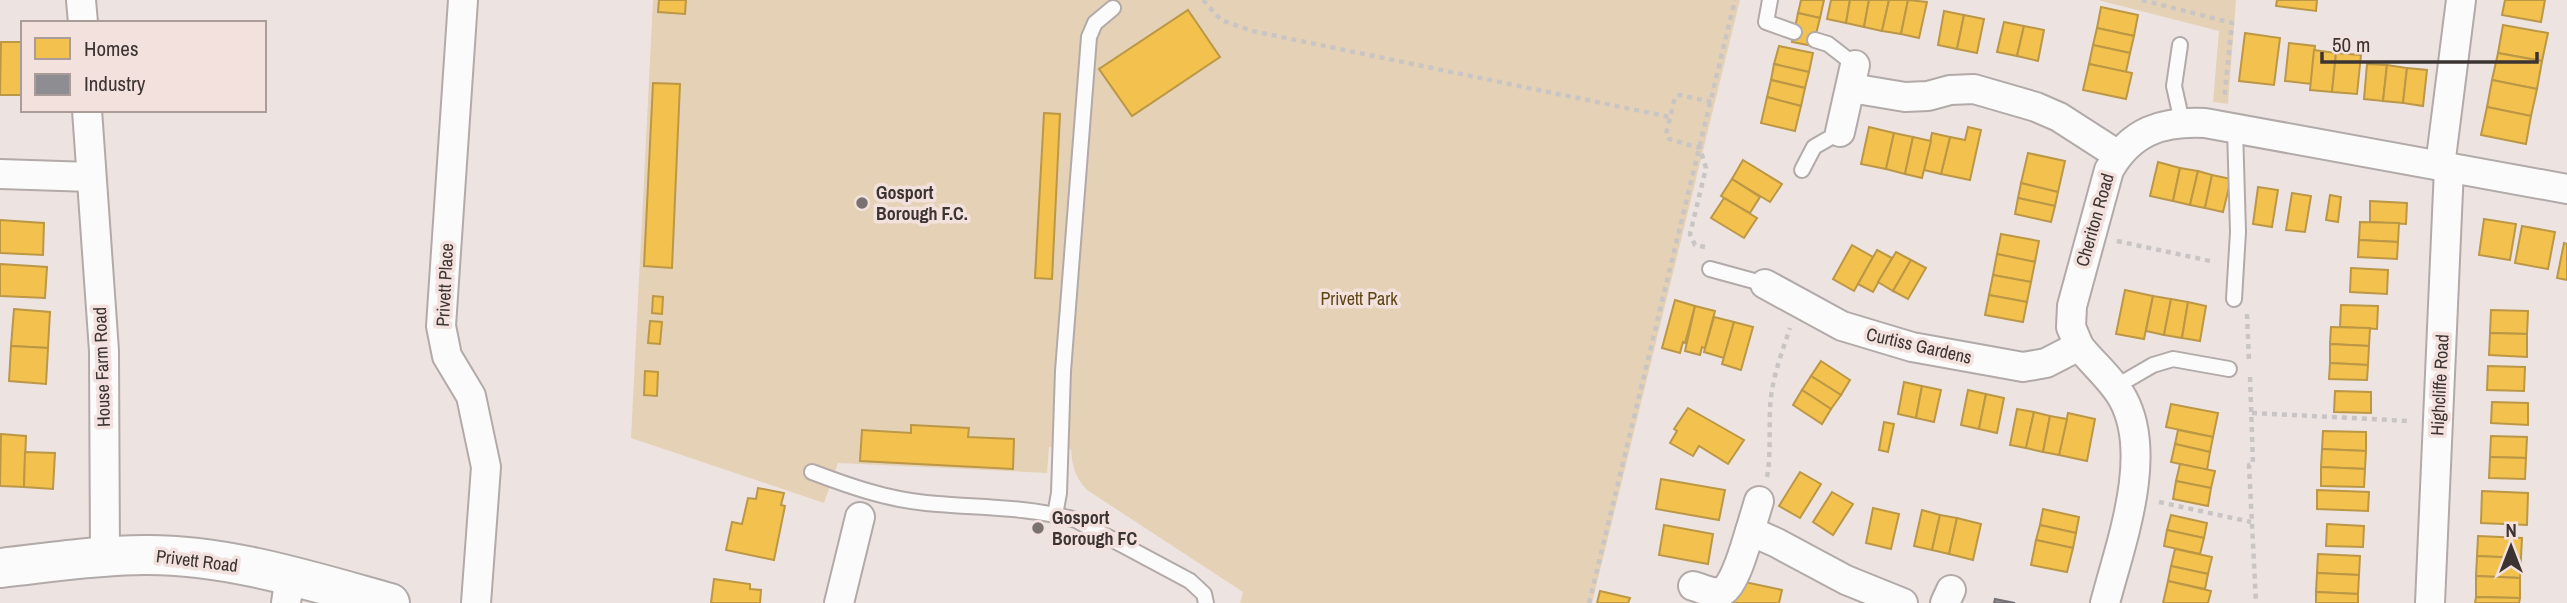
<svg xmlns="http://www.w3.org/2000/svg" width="2567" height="603" viewBox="0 0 2567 603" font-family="'Archivo Narrow',sans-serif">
  <rect width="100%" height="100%" fill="#ede4e2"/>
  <g fill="#e5d1b5">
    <path d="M 653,0 L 1740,0 L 1592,603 L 1240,603 L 1243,592 L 1087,490 C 1075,477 1072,466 1071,449 L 1049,447 L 1047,473 L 838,463 L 824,503 L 631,438 Z"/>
    <polygon points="2098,0 2236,0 2228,104 2213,102 2219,31"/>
  </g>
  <g fill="#f2c14e" stroke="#bb9746" stroke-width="2">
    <polygon points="659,0 686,0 685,14 658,12"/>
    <polygon points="1801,0 1824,0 1820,18 1798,13"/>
    <polygon points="1831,0 1850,0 1846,23 1827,19"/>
    <polygon points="1850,0 1869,0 1864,27 1846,23"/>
    <polygon points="1869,0 1889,0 1882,31 1864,27"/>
    <polygon points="1889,0 1908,0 1901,34 1882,31"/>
    <polygon points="1908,0 1927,2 1919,38 1901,34"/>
    <polygon points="2277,0 2317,0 2316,11 2276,6"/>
    <polygon points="2505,0 2545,0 2541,22 2502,15"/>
    <polygon points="2101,7 2138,15 2134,36 2097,28"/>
    <polygon points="1188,10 1220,57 1132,116 1099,69"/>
    <polygon points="1944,11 1964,15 1957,49 1938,45"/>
    <polygon points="1798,13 1820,18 1813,46 1792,42"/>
    <polygon points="1964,15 1984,19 1977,53 1957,49"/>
    <polygon points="2004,22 2024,26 2017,56 1997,52"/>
    <polygon points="2503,25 2548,33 2542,61 2498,53"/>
    <polygon points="2024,26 2044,30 2038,61 2017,56"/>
    <polygon points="2097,28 2134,36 2130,53 2093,45"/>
    <polygon points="2245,33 2280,38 2274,85 2239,81"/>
    <polygon points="1,42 23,42 23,95 0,95"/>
    <polygon points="2289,43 2315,46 2311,84 2285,81"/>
    <polygon points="2093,45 2130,53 2126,72 2089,64"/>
    <polygon points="1779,46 1813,53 1809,72 1774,64"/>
    <polygon points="2314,50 2336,53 2332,92 2310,90"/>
    <polygon points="2336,53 2361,55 2357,94 2332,92"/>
    <polygon points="2498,53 2542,61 2537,89 2492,80"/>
    <polygon points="1774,64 1809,72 1805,88 1771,80"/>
    <polygon points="2089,64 2132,73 2126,99 2083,90"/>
    <polygon points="2367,64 2387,65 2383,101 2364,99"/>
    <polygon points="2387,65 2407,68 2403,103 2383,101"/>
    <polygon points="2407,68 2427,70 2423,106 2403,103"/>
    <polygon points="1771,80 1805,88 1801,106 1767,97"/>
    <polygon points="2492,80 2537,89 2531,116 2487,107"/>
    <polygon points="653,83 680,84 672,268 644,266"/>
    <polygon points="1767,97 1801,106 1795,131 1761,123"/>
    <polygon points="2487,107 2531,116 2526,144 2481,135"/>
    <polygon points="1044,113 1060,114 1052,279 1035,278"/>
    <polygon points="1869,127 1894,133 1886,169 1861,164"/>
    <polygon points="1968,127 1981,130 1970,180 1941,174 1950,137 1965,140"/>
    <polygon points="1894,133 1913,137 1905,174 1886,169"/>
    <polygon points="1932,133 1950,137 1941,174 1924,170"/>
    <polygon points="1913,137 1931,141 1922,178 1905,174"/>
    <polygon points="2028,153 2065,161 2058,192 2021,183"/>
    <polygon points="1743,160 1782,184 1770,202 1732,179"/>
    <polygon points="2158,162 2180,168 2173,201 2150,196"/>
    <polygon points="2180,168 2198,171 2190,205 2173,201"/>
    <polygon points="2198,171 2212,175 2205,208 2190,205"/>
    <polygon points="2212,175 2231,179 2223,212 2205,208"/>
    <polygon points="1732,179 1760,197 1750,213 1721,196"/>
    <polygon points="2021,183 2058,192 2055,206 2018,198"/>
    <polygon points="2258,187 2278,190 2272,227 2253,224"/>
    <polygon points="2292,193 2311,196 2305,232 2286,230"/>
    <polygon points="2330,195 2341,197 2338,222 2326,220"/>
    <polygon points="1724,198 1757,218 1744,238 1711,218"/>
    <polygon points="2018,198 2055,206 2051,222 2015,214"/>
    <polygon points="2370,201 2407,203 2406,224 2370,222"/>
    <polygon points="2484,219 2516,224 2510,260 2479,255"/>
    <polygon points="0,220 44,223 43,255 0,253"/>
    <polygon points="2360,222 2399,223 2398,242 2359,240"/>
    <polygon points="2522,226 2555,232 2548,269 2515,263"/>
    <polygon points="2001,234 2039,241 2035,262 1997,254"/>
    <polygon points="2359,240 2398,242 2397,259 2358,257"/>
    <polygon points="2564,243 2567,244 2567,280 2557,278"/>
    <polygon points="1852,245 1873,257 1854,291 1833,279"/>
    <polygon points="1877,250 1892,258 1873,292 1858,284"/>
    <polygon points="1896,252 1911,260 1893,291 1878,282"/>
    <polygon points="1997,254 2035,262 2031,282 1993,275"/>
    <polygon points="1911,260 1926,268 1908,299 1893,291"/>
    <polygon points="0,264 47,267 45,298 0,296"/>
    <polygon points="2351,268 2388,270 2387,294 2350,292"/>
    <polygon points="1993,275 2031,282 2027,302 1989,295"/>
    <polygon points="2125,290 2153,296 2144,339 2116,334"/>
    <polygon points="1989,295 2027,302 2023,322 1985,315"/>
    <polygon points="653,296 663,297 662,314 652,313"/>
    <polygon points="2153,296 2171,299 2164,335 2146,331"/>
    <polygon points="2171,299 2188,302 2182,338 2164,335"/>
    <polygon points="1675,300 1695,306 1685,343 1683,342 1680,353 1662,348"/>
    <polygon points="2188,302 2206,306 2200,341 2182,338"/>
    <polygon points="2341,305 2378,306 2377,329 2340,327"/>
    <polygon points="1695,306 1715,311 1705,348 1702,347 1700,355 1685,351"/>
    <polygon points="14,309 50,312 48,348 11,346"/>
    <polygon points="2491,310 2528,311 2527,334 2490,333"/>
    <polygon points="1714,317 1734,322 1724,358 1704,352"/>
    <polygon points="650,321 662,322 660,344 648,343"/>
    <polygon points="1734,322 1753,327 1741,370 1722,364"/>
    <polygon points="2331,327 2370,328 2369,346 2330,344"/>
    <polygon points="2490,333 2527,334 2527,357 2489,355"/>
    <polygon points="2330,344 2369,346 2368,365 2330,363"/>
    <polygon points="11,346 48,348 46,384 9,381"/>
    <polygon points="1821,361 1850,380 1841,395 1811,376"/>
    <polygon points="2330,363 2368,365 2367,380 2329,379"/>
    <polygon points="2488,366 2525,367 2524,391 2487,390"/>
    <polygon points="645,371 658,372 657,396 644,395"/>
    <polygon points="1811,376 1841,395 1831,409 1802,390"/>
    <polygon points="1904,382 1922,386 1916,418 1898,414"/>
    <polygon points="1922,386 1941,390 1934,422 1916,418"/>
    <polygon points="1802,390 1831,409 1822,424 1793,405"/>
    <polygon points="1968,390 1986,394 1979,429 1961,425"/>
    <polygon points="2335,391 2371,392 2371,413 2334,412"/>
    <polygon points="1986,394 2004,398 1997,433 1979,429"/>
    <polygon points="2492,402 2528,403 2528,425 2491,423"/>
    <polygon points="2171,404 2218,413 2213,437 2166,427"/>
    <polygon points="1688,408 1744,440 1728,464 1699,446 1693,456 1670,443 1677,431 1674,429"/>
    <polygon points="2017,409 2034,412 2026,448 2010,445"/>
    <polygon points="2034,412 2050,416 2043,452 2026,448"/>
    <polygon points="2068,413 2095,419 2087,461 2059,455"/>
    <polygon points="2050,416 2067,419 2059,455 2043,452"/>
    <polygon points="1884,422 1894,424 1888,452 1879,450"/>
    <polygon points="911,425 969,428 968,437 1014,439 1013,469 860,461 862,430 911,433"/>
    <polygon points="2178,430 2213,437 2210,452 2175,444"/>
    <polygon points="2323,431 2366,432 2366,451 2322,449"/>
    <polygon points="1,434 26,436 24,487 0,486"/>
    <polygon points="2491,436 2527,437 2526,458 2490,457"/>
    <polygon points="2175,444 2210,452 2207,470 2171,462"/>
    <polygon points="2322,449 2366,451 2365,469 2321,467"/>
    <polygon points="25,452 55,453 53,489 24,487"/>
    <polygon points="2490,457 2526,458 2525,479 2489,478"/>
    <polygon points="2180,464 2215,471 2211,488 2176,481"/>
    <polygon points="2321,467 2365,469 2364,487 2321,486"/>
    <polygon points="1800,472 1821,484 1800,518 1779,506"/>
    <polygon points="1661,479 1725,490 1719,520 1656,509"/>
    <polygon points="2176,481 2211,488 2208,506 2173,499"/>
    <polygon points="758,488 784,493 781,505 785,506 774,560 726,550 732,522 742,524 748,498 756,499"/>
    <polygon points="2317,490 2369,492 2368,511 2317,509"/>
    <polygon points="2482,491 2528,493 2527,525 2481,523"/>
    <polygon points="1832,492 1853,504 1833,535 1813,522"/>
    <polygon points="1873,508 1899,514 1891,549 1866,543"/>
    <polygon points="2043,509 2079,517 2076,533 2040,525"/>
    <polygon points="1922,510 1940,515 1932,550 1914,546"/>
    <polygon points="1940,515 1957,518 1949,554 1932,550"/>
    <polygon points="2171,515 2207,523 2204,538 2167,530"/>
    <polygon points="1957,518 1981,524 1973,560 1949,554"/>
    <polygon points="2327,524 2364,526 2363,547 2326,546"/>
    <polygon points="1664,525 1713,534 1708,564 1659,555"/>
    <polygon points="2040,525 2076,533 2073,548 2036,540"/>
    <polygon points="2167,530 2204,538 2200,554 2164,546"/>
    <polygon points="2478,536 2522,538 2521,558 2477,556"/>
    <polygon points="2036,540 2073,548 2067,572 2031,565"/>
    <polygon points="2175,549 2212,557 2208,574 2171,566"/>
    <polygon points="2318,554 2360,556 2359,575 2317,573"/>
    <polygon points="2477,556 2521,558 2520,578 2476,576"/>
    <polygon points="2171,566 2208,574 2205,589 2168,581"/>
    <polygon points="2317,573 2359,575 2358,594 2316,592"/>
    <polygon points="2476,576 2520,578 2520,598 2476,597"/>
    <polygon points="714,579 750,584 750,589 761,590 760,603 711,603"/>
    <polygon points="1740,581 1782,590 1779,603 1731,603 1734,592"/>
    <polygon points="2168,581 2211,591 2208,603 2163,603"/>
    <polygon points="1600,591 1630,598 1628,603 1597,603"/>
    <polygon points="2316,592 2358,594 2358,603 2316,603"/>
    <polygon points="2476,597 2520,598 2519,603 2475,603"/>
  </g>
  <polygon fill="#8d8d92" stroke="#747275" stroke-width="2" points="1995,599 2015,603 1994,603"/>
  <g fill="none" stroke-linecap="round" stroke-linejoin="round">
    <defs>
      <g id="lane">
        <polyline points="1770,0 1766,22 1794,32"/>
        <polyline points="1815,40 1828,44 1855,65"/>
        <polyline points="2180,45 2174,86 2182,122"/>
        <polyline points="1802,170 1814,147 1840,132"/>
        <polyline points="1710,269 1765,284"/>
        <polyline points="2234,299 2238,232 2235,129"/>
        <polyline points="2115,387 2153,365 2173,359 2229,369"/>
        <path d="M 812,472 C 849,486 886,499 926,503 C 976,508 1027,506 1076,520 L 1190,581 L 1204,594 L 1206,603"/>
        <polyline points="1055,515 1059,493 1063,371 1089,37 1095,23 1113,8"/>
      </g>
      <g id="street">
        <polyline points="81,0 83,23"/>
        <polyline points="463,0 441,326 447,356 471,396 486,467 476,603"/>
        <polyline points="1851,88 1905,97 1928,96 1950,90 1974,89 2036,107 2059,117 2118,155"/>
        <polyline points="87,110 104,351 105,558"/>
        <polyline points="1840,132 1855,65"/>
        <polyline points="2440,166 2461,0"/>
        <polyline points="0,174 91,177"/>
        <polyline points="1765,284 1842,326 1912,347 2023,367 2046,363 2079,346"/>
        <polyline points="1750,531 1759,501"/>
        <path d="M 1693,586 C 1701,588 1713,594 1721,592 C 1734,589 1746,543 1750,531 L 1777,543 L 1846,580 L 1903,603"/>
        <polyline points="286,603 290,575"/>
        <polyline points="839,603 860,517"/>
        <polyline points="1945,603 1951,590"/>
        <path d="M 2105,603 C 2120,545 2154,456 2123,399 C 2112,379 2093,364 2079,346 L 2071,327 L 2072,306 L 2109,170 C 2131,131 2162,121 2205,123 L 2567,189"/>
        <polyline points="2430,603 2449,168"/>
      </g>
      <path id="secondary" d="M 0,568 C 47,563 96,555 144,555 C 226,554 311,581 390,603"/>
    </defs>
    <use href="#lane" stroke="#b1aaa8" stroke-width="18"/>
    <use href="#street" stroke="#b1aaa8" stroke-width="32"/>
    <use href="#secondary" stroke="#b1aaa8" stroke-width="42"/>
    <g stroke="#c9c5c4" stroke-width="4.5" stroke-dasharray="5 5" stroke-linecap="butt">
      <polyline points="1203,0 1221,20 1252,31 1670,117"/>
      <polyline points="2142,0 2232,23 2224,100"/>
      <polyline points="2117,241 2215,262"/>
      <polyline points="1705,247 1695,245 1690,234 1706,168 1700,148 1669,139 1666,134 1675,97 1680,95 1711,102"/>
      <polyline points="2247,314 2249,361"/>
      <polyline points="2250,377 2253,464 2249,465 2256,603"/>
      <polyline points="2252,413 2409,421"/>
      <path d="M 1767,477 C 1771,454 1769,432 1770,409 C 1771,381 1781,355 1790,328"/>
      <polyline points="2159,502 2251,522"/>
      <polyline points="1589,603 1735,0"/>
    </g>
    <use href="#lane" stroke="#fcfbfb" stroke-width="14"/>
    <use href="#street" stroke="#fcfbfb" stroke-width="28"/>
    <use href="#secondary" stroke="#fcfbfb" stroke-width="38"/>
  </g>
  <g fill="#797270" stroke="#f2e1dd" stroke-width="2.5">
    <circle cx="862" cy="203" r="7"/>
    <circle cx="1038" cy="528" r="7"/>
  </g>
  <g text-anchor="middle" stroke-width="7" stroke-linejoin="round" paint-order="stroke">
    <g font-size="18" font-weight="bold" fill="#3b3432" stroke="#f2e1dd" text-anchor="start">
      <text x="876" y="199">Gosport<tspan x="876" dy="21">Borough F.C.</tspan></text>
      <text x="1052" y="524">Gosport<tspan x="1052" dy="21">Borough FC</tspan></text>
    </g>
    <g font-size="18" fill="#3b3432" stroke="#f2e1dd">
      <text transform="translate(2095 220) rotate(-74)" y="6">Cheriton Road</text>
      <text transform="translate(445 285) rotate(-87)" y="6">Privett Place</text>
      <text transform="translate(1919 346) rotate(13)" y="6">Curtiss Gardens</text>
      <text transform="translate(102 367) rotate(-92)" y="6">House Farm Road</text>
      <text transform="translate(2440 385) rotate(-87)" y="6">Highcliffe Road</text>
      <text transform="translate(197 561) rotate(7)" y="6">Privett Road</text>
    </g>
    <g font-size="18" fill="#5e4512" stroke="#f2e1dd">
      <text x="1359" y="305">Privett Park</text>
    </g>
  </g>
  <rect x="21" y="21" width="245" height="91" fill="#f2e1dd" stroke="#a99c99" stroke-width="2"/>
  <rect x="35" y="38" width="35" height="21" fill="#f2c14e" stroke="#a99c99" stroke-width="2"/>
  <text x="84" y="56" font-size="21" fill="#3b3432">Homes</text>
  <rect x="35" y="74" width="35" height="21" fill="#8d8d92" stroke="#a99c99" stroke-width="2"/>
  <text x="84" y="91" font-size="21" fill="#3b3432">Industry</text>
  <g transform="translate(2511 547)" stroke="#f2e1dd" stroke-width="5" paint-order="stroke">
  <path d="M0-5L12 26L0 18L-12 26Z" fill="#3b3432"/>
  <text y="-10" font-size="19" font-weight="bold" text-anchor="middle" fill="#3b3432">N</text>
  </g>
  <path d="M2322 52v10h215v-10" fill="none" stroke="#3b3432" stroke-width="3.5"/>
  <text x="2332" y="52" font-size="21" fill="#3b3432" stroke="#f2e1dd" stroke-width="5" paint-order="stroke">50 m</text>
</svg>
